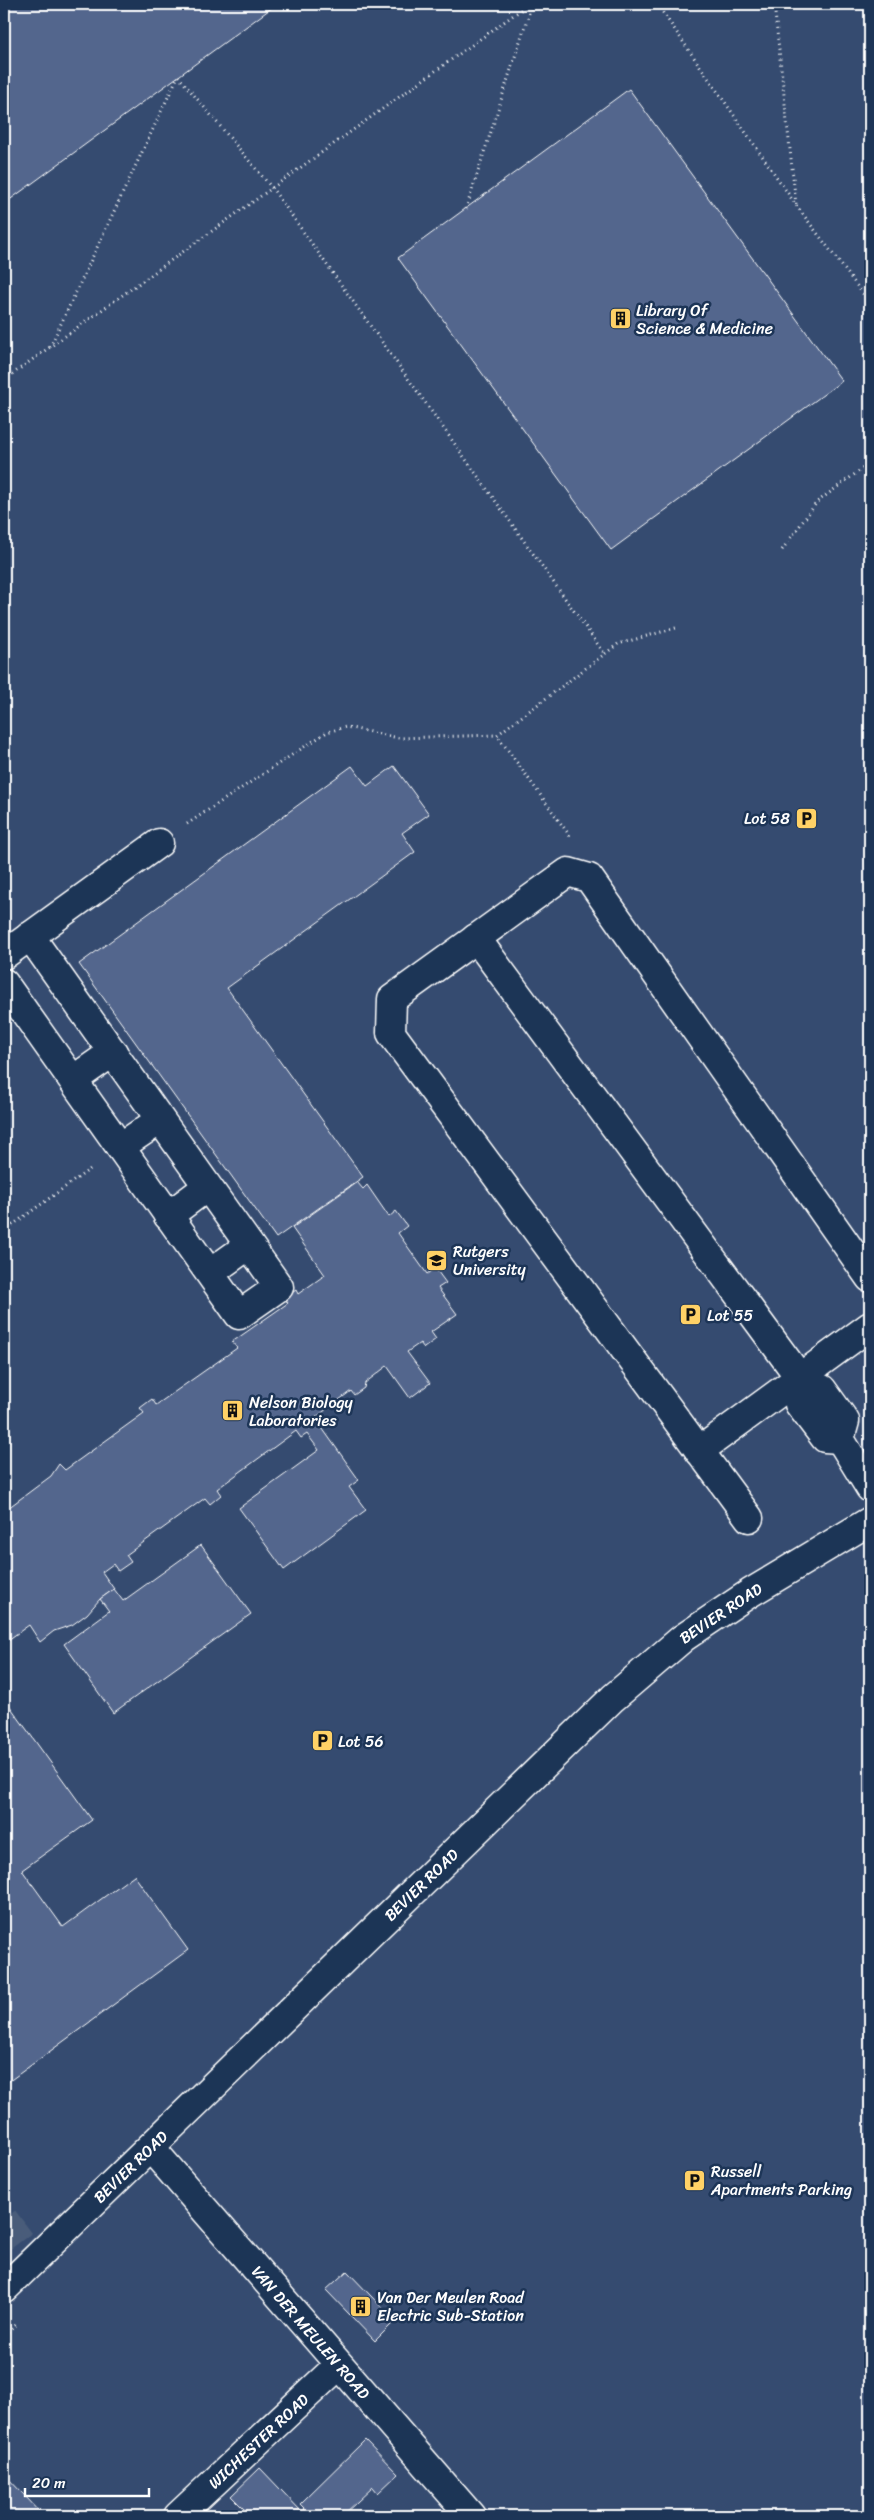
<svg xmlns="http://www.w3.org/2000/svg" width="874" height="2520" viewBox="0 0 874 2520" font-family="Sriracha,sans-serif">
  <rect width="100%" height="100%" fill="#283f62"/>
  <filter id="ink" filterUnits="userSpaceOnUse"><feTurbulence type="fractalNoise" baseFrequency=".02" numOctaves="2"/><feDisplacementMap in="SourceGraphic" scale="10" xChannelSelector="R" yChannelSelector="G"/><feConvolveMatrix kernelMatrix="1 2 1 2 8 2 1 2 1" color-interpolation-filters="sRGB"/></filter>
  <g filter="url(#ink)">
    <rect fill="#354b6f" x="4" y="4" width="866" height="2512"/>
    <g fill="#52668d" stroke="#fff">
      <polygon points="4,4 277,4 4,204"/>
      <polygon points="629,89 842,381 611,550 398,258"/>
      <polygon points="352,766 367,786 394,766 429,814 402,833 415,852 227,988 363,1177 276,1238 79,964"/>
      <polygon points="357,1182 363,1189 367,1185 389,1217 396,1211 407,1226 398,1233 427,1274 435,1268 446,1283 438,1288 457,1314 431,1332 436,1339 424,1348 420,1343 407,1352 430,1383 410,1398 387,1366 365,1383 364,1388 354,1395 351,1391 315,1418 359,1480 349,1487 366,1510 284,1570 239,1508 319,1450 307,1434 301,1438 296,1431 217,1489 221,1495 210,1504 205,1498 126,1555 131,1562 118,1571 113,1564 102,1572 114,1589 100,1599 87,1614 72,1625 54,1631 40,1642 29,1625 8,1640 4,1633 4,1511 51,1476 59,1464 65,1470 144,1413 140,1408 152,1399 156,1405 237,1348 232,1342 288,1303 284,1298 296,1290 298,1294 325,1275 292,1228"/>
      <polygon points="201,1545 251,1614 113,1713 64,1644 109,1611 100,1599 114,1589 123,1601"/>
      <polygon points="4,1698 92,1820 22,1870 63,1927 134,1875 188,1950 4,2085"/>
      <polygon points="347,2271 395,2321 375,2341 326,2290"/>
      <polygon points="365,2440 398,2474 378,2493 373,2487 342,2516 312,2516 309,2513 306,2516 251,2516 231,2496 260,2468 302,2512 305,2509 300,2504"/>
      <polygon points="4,2474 44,2516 4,2516"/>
    </g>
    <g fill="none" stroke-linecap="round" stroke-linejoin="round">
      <polyline stroke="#485c7a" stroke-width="28" stroke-dasharray="28 14" stroke-linecap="butt" points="4,2219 34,2259"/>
      <defs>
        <g id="minor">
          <polyline points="476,938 800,1378 822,1389 845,1421 840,1439 870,1488"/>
          <polyline points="4,955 159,843"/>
          <polyline points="4,983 239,1315 279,1287 30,936"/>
          <polyline points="73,1080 113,1052"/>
          <polyline points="120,1147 160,1120"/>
          <polyline points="168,1216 207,1187"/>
          <polyline points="210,1273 249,1245"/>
          <polyline points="800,1378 799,1404 825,1438 840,1439"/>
          <polyline points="699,1451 870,1326"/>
          <polyline points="749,1518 391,1033 392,999 568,872 589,878 870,1278"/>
          <path id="s1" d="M 151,2148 L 471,2516"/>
          <path id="s2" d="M 4,2289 L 613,1698 L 683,1638 L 750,1593 L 870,1521"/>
          <path id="s3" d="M 178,2516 L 339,2365"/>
        </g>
      </defs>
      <use href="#minor" stroke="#fff" stroke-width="31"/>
      <g stroke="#fff" stroke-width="3" stroke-dasharray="1 4" stroke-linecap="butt">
        <polyline points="657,4 796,205 870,303"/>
        <polyline points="774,4 796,204"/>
        <polyline points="466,209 532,4"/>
        <polyline points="50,347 178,76 272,188 604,653"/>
        <polyline points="4,380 529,4"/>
        <polyline points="782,550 817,502 870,463"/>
        <polyline points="187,824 327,732 346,727 399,738 497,735"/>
        <polyline points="570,836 497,735 618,644 676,628"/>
        <polyline points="4,1231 93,1167"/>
        <polyline points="4,2336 18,2323"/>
      </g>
      <use href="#minor" stroke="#1d3557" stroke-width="28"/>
    </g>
  </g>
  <defs>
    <symbol id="building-square" viewBox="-11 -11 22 22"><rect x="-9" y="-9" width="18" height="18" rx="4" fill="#ffd166" stroke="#1d3557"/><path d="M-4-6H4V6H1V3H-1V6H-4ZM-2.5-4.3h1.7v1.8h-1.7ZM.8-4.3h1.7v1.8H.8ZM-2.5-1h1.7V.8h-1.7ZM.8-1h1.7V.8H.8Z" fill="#111"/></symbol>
    <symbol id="parking-square" viewBox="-11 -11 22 22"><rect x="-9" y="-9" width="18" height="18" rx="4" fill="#ffd166" stroke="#1d3557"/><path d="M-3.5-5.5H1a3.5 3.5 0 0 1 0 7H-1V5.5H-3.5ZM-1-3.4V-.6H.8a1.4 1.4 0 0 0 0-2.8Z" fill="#111"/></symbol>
    <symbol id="university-square" viewBox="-11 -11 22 22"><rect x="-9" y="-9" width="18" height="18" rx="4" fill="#ffd166" stroke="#1d3557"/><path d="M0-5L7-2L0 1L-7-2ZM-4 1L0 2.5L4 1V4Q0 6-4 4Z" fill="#111"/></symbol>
  </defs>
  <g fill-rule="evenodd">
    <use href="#building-square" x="608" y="306" width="25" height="25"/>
    <use href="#parking-square" x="794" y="806" width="25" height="25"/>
    <use href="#university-square" x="424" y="1248" width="25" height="25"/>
    <use href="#parking-square" x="678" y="1302" width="25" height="25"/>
    <use href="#building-square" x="220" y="1398" width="25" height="25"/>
    <use href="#parking-square" x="310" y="1728" width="25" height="25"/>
    <use href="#parking-square" x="682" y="2168" width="25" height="25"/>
    <use href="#building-square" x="348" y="2294" width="25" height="25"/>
  </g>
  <g text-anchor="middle" stroke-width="5" stroke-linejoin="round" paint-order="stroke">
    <g font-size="16" fill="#fff" stroke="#1d3557" text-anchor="start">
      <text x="636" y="316">Library Of<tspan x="636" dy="18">Science &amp; Medicine</tspan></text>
      <text x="790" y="824" text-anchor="end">Lot 58</text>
      <text x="453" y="1257">Rutgers<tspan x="453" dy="18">University</tspan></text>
      <text x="707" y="1321">Lot 55</text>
      <text x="249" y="1408">Nelson Biology<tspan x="249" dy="18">Laboratories</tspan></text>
      <text x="338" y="1747">Lot 56</text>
      <text x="711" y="2177">Russell<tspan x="711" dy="18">Apartments Parking</tspan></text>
      <text x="377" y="2303">Van Der Meulen Road<tspan x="377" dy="18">Electric Sub-Station</tspan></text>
    </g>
    <g font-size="16" fill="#fff" stroke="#1d3557">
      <text dy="6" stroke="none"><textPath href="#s2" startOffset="986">BEVIER ROAD</textPath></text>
      <text dy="6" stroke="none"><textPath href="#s2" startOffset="581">BEVIER ROAD</textPath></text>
      <text dy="6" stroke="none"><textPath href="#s2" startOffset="176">BEVIER ROAD</textPath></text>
      <text dy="6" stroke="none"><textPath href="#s1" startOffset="244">VAN DER MEULEN ROAD</textPath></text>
      <text dy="6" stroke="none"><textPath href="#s3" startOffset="110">WICHESTER ROAD</textPath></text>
    </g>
  </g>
  <rect width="874" height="2520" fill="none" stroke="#1d3557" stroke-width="20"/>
  <rect x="10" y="10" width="854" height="2500" fill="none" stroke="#fff" stroke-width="2" filter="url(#ink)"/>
  <path d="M25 2488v8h124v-8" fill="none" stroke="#ffffff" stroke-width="2.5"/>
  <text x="32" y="2488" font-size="15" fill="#ffffff" stroke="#1d3557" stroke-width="4" paint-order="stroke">20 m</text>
</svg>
